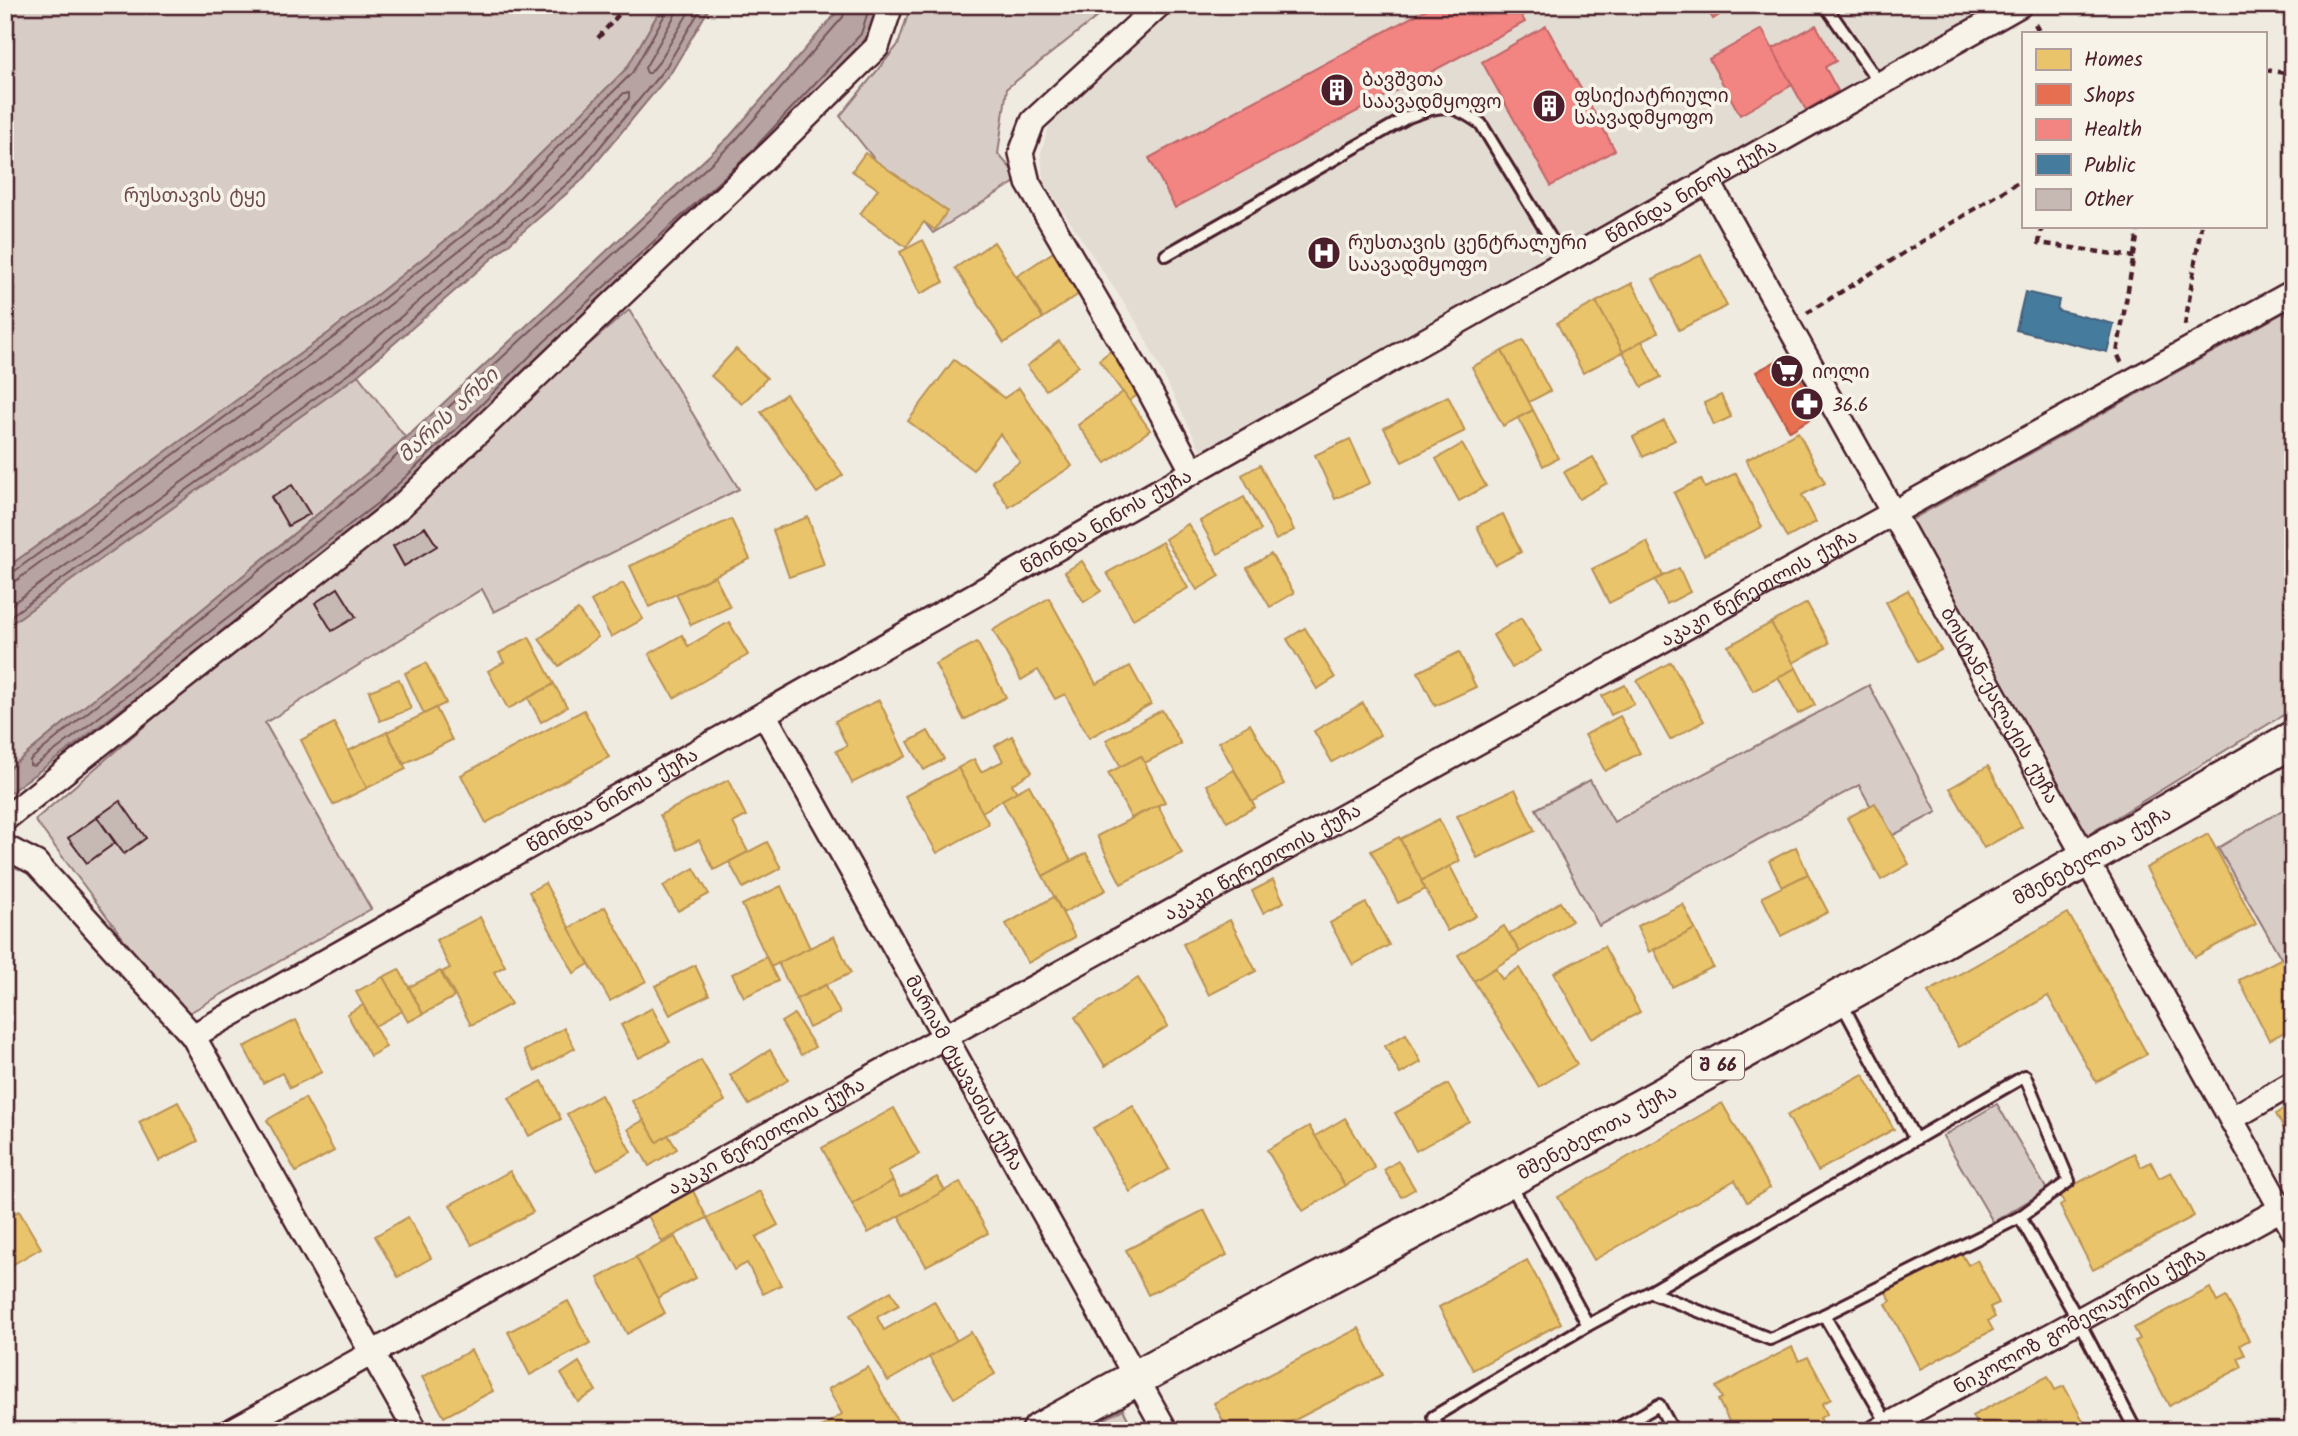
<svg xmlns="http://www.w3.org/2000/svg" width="2298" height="1436" viewBox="0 0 2298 1436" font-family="Kalam,'Noto Sans Georgian',sans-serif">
  <rect width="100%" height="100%" fill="#f0ebe0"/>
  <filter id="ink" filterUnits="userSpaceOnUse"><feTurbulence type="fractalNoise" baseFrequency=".0143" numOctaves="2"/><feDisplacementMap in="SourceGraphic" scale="14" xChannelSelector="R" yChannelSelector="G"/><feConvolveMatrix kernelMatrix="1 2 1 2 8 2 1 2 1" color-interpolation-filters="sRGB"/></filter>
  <g filter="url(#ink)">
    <polygon fill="#e3dcd2" points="1175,5 1999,5 1202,453 1139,326 1043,181 1041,153 1050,122"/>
    <g fill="#d8cdc6" stroke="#917678" stroke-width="2">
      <polygon points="5,5 663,5 627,68 484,210 330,332 5,569"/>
      <polygon points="911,5 1112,5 1007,88 998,154 1020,179 933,233 840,116 898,45"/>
      <polygon points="629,310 739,489 494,612 482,589 265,723 371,909 182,1017 35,820"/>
      <polygon points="2285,312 2293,326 2293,709 2081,839 1911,520"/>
      <polygon points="358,375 405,437 377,465 5,772 5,626"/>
      <polygon points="1869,685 1937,812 1888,838 1859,785 1599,926 1536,809 1590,780 1614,822"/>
      <polygon points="2291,805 2293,809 2293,979 2218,848"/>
      <polygon points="1997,1104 2047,1190 1993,1222 1943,1136"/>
      <polygon points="1123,1409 1134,1431 1083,1431"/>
    </g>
    <g fill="#b7a4a2" stroke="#8b6f72" stroke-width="2">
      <polygon points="663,5 711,5 672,71 581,181 358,375 5,628 5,569 330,332 484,210 627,68"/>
      <polygon points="840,5 878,5 867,37 751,162 550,346 470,425 383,508 68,750 5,796 5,772 377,465 730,136 837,12"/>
    </g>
    <g fill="#e9c46a" stroke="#b99257" stroke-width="2">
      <polygon points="865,153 947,211 935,230 924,222 906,247 860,214 878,189 852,171"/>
      <polygon points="923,240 944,282 920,294 900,252"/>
      <polygon points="994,242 1043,318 1004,343 955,268"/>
      <polygon points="1055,251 1082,292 1043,318 1017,276"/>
      <polygon points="1701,255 1727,306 1679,330 1653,279"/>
      <polygon points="1632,283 1658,332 1623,352 1596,302"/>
      <polygon points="1596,302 1623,352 1583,373 1557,323"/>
      <polygon points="1523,340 1550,391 1529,402 1502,351"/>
      <polygon points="1059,341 1079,366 1046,390 1027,366"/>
      <polygon points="1642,341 1661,377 1642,387 1623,352"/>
      <polygon points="1117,346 1143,391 1129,401 1099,360"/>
      <polygon points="736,349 767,378 742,404 711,376"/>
      <polygon points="1502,351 1533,410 1503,426 1472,367"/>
      <polygon points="954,360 1004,398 1019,388 1072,466 1009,507 992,481 1020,462 1000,434 973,470 908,421"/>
      <polygon points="1123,392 1150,430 1106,463 1078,425"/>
      <polygon points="786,394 843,475 817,493 761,412"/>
      <polygon points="1721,395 1731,417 1714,425 1704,403"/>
      <polygon points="1448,396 1465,431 1402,462 1384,428"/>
      <polygon points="1533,410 1558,458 1543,466 1518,418"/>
      <polygon points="1664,421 1675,440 1643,457 1633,437"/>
      <polygon points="1798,432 1825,483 1802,495 1816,522 1787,538 1746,460"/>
      <polygon points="1350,439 1370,483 1335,499 1315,455"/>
      <polygon points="1462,444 1486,486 1459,501 1436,459"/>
      <polygon points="1593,457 1607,483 1579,499 1564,472"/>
      <polygon points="1260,465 1294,530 1276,540 1242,475"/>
      <polygon points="1736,473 1762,527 1704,555 1674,493 1701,479 1705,488"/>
      <polygon points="1244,497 1261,530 1218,554 1200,521"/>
      <polygon points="1503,514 1521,552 1495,565 1477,526"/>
      <polygon points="808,517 824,565 789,577 773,530"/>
      <polygon points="731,519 750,559 649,607 630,566"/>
      <polygon points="1188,524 1220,576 1197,590 1165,539"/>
      <polygon points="1162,542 1188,588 1133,619 1107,573"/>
      <polygon points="1647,542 1663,576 1609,603 1592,569"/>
      <polygon points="1271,554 1294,593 1270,607 1247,568"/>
      <polygon points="1082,561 1101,591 1084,602 1065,572"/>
      <polygon points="1679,568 1690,592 1667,604 1655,580"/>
      <polygon points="715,576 730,607 691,625 676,594"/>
      <polygon points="623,583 643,619 611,637 591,601"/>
      <polygon points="1908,590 1941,650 1918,662 1886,602"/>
      <polygon points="1049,598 1096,684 1130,666 1151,704 1089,738 1065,694 1055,699 1038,670 1021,680 993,630"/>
      <polygon points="1807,603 1829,643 1793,663 1771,623"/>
      <polygon points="578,610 598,637 559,666 539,639"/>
      <polygon points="1521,618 1541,651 1512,668 1493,635"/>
      <polygon points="729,622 748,655 674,698 649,654 682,635 688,646"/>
      <polygon points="1771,623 1796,668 1753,691 1728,646"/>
      <polygon points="1305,628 1335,678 1317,689 1287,639"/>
      <polygon points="529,637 554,684 508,709 488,671 504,662 499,653"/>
      <polygon points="977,642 1006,697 964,720 935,664"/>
      <polygon points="1459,652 1476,687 1435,706 1418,672"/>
      <polygon points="1671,662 1704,721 1670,740 1637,681"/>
      <polygon points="426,663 446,703 424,714 405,673"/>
      <polygon points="1796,668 1815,705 1798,714 1778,677"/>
      <polygon points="399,679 411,709 380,721 369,691"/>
      <polygon points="554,684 567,707 541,722 528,698"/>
      <polygon points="1625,685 1634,704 1611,715 1602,696"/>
      <polygon points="879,700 906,756 852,783 836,751 847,746 835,721"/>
      <polygon points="1363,703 1380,735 1332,762 1314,731"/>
      <polygon points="436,708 452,740 404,764 387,732"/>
      <polygon points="584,710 609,757 486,823 461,775"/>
      <polygon points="1162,710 1181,744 1145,763 1141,756 1121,767 1106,740"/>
      <polygon points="1620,716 1640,753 1605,771 1585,735"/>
      <polygon points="334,723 367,788 333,805 301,740"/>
      <polygon points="1250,724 1284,784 1252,802 1219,742"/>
      <polygon points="928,731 944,759 924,770 908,742"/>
      <polygon points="387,732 406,769 367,788 348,751"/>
      <polygon points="1012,736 1032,772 1012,784 1017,792 982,812 958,768 974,759 981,772 1003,761 995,746"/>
      <polygon points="1141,756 1165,802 1131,818 1108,773"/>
      <polygon points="1988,766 2022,827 1984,848 1950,788"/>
      <polygon points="958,768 989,824 937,853 905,796"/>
      <polygon points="1234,770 1255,807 1227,822 1207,785"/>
      <polygon points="728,780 746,816 733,823 748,852 714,870 699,840 678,850 660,815"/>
      <polygon points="1029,785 1071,861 1043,876 1002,800"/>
      <polygon points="1515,789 1535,831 1477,858 1457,816"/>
      <polygon points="1875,803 1909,864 1881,880 1847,818"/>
      <polygon points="1158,805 1182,853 1121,884 1097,836"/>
      <polygon points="1439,819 1460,861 1421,881 1400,839"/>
      <polygon points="2208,834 2256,924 2195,957 2146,868"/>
      <polygon points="1399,837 1426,889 1398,903 1371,851"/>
      <polygon points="767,842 781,868 743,888 729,862"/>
      <polygon points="1796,847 1808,874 1782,887 1769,861"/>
      <polygon points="1086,853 1106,890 1063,913 1043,876"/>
      <polygon points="1450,866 1476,916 1447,931 1421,881"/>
      <polygon points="694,868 709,894 678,911 663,886"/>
      <polygon points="1808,874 1828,912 1781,936 1762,897"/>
      <polygon points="1273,880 1284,902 1263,913 1252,891"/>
      <polygon points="545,883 589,964 574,973 529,892"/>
      <polygon points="781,886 810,948 771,967 742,905"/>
      <polygon points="1054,897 1075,937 1028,963 1006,924"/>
      <polygon points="1560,902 1572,921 1520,952 1509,934"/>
      <polygon points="1366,903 1389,945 1353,965 1330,923"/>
      <polygon points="1683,904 1695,929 1649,952 1637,926"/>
      <polygon points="605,907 646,981 610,1001 569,928"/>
      <polygon points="2068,913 2147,1054 2096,1082 2048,996 1959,1047 1928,992"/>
      <polygon points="480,917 505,966 494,972 511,1004 471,1025 442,972 450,968 436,940"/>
      <polygon points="1230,920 1256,971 1209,995 1183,944"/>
      <polygon points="1504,926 1520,952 1474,981 1458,955"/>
      <polygon points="1695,929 1713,967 1672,987 1654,950"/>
      <polygon points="834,936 851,973 796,999 778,963"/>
      <polygon points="1604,946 1640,1012 1591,1039 1554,973"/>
      <polygon points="2286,956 2293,971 2293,1028 2269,1040 2239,980"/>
      <polygon points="766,957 778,981 744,997 732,974"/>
      <polygon points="695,965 709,995 670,1015 655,986"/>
      <polygon points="1495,968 1502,979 1519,968 1577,1064 1539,1087 1474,981"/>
      <polygon points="399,969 423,1014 408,1022 383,977"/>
      <polygon points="440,971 454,997 423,1014 409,987"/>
      <polygon points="383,977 402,1011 375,1026 356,992"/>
      <polygon points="1138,978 1168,1026 1105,1066 1075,1017"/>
      <polygon points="826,985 840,1013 809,1028 796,999"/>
      <polygon points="363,1005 386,1047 370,1056 347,1014"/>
      <polygon points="652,1008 670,1042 639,1058 621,1025"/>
      <polygon points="794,1014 815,1047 801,1055 781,1022"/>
      <polygon points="296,1020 322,1072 290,1088 282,1073 263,1083 244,1047"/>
      <polygon points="564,1028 575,1048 535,1071 524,1051"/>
      <polygon points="1406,1034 1421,1062 1400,1074 1385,1046"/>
      <polygon points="770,1050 788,1080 749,1105 730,1075"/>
      <polygon points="701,1060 725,1101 657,1142 632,1101"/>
      <polygon points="1863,1074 1894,1129 1818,1171 1787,1115"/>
      <polygon points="542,1081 561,1119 529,1136 509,1098"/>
      <polygon points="1448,1084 1469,1121 1416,1151 1395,1113"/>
      <polygon points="601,1095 631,1152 597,1170 567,1114"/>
      <polygon points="305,1098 334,1151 296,1172 267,1120"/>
      <polygon points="178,1102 198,1141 159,1161 139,1122"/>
      <polygon points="1722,1103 1770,1188 1747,1202 1735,1180 1594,1260 1558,1197"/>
      <polygon points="2293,1104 2293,1145 2276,1114"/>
      <polygon points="1133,1106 1169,1169 1130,1192 1093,1128"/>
      <polygon points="894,1108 919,1154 888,1171 893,1181 852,1204 822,1148"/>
      <polygon points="1345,1118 1375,1168 1345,1186 1315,1136"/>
      <polygon points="644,1120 657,1142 668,1135 677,1149 649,1166 628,1129"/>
      <polygon points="1309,1126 1345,1186 1303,1211 1267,1150"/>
      <polygon points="2134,1153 2141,1167 2151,1162 2159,1178 2171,1172 2194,1216 2093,1270 2060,1206 2064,1203 2059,1193"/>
      <polygon points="1398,1161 1415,1189 1401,1197 1384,1170"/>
      <polygon points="510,1171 533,1212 472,1245 450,1205"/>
      <polygon points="937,1177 945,1191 868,1233 852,1204 893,1181 901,1196"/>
      <polygon points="960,1182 988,1233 926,1266 899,1216"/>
      <polygon points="692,1189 707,1218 662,1242 646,1212"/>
      <polygon points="760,1191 778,1225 756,1237 781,1285 763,1294 747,1263 734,1270 707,1218"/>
      <polygon points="1204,1210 1227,1255 1148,1295 1126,1250"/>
      <polygon points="19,1211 41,1248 12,1265 5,1254 5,1219"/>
      <polygon points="408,1217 431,1258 398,1277 375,1236"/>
      <polygon points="675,1237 696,1278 657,1298 636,1257"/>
      <polygon points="1960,1251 1968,1265 1977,1260 1999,1303 1990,1307 1995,1317 1988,1321 1993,1330 1920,1369 1886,1304 1891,1301 1885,1291"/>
      <polygon points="636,1257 665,1313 627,1334 598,1278"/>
      <polygon points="1527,1260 1561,1323 1473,1370 1439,1307"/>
      <polygon points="2210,1288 2217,1302 2226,1297 2249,1340 2240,1345 2245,1355 2238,1358 2242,1367 2169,1406 2135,1341 2140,1339 2134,1328"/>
      <polygon points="891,1291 899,1305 877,1317 884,1330 934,1301 957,1341 888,1381 850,1315"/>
      <polygon points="568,1301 590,1343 530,1375 508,1332"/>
      <polygon points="1359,1328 1382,1375 1291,1422 1295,1431 1228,1431 1214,1403"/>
      <polygon points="971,1332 995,1374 954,1398 929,1357"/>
      <polygon points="1792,1347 1799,1361 1808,1357 1831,1399 1822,1404 1827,1414 1820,1418 1825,1426 1816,1431 1734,1431 1718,1400 1722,1398 1716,1387"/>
      <polygon points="471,1350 493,1391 444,1417 422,1377"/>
      <polygon points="579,1362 596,1391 578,1402 561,1374"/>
      <polygon points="868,1367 903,1431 815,1431 842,1414 828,1389"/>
      <polygon points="2048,1376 2055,1390 2064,1386 2087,1428 2082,1431 1974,1431 1978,1427 1972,1416"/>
      <polygon points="2293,1422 2293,1431 2279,1431 2278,1429"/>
    </g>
    <polygon fill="#e76f51" stroke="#b85746" stroke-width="2" points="1787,355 1820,413 1790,431 1756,372"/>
    <g fill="#f28482" stroke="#c06668" stroke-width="2">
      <polygon points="1434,5 1516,5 1525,22 1175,208 1149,158"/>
      <polygon points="1705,5 1735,5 1713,19"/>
      <polygon points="1816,25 1836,61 1825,67 1838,91 1806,110 1772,49"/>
      <polygon points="1546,26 1615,150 1551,186 1482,62"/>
      <polygon points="1762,29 1792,85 1740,115 1709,59"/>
    </g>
    <polygon fill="#457b9d" stroke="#465f7b" stroke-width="2" points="2025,292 2059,300 2057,310 2114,324 2107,352 2016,330"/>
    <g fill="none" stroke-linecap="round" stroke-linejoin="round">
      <g stroke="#76545b" stroke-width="2">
        <polyline points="677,5 675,15 645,68 647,73 650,73 659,62 693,5"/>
        <polyline points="846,5 843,17 735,141 381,470 30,760 30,765 34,766 64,744 379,502 466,420 545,341 746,157 861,34 870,5"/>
        <polyline points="5,574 12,573 334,337 489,215 632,73 667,11 668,5"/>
        <polyline points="5,583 17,580 340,344 494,223 624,93 629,93 629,98 569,170 349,362 5,609"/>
        <polyline points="5,620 354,370 576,176 666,67 703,5"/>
      </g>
    </g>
    <g fill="#c6b8b3" stroke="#4a1f2b" stroke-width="2">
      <polygon points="292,485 310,514 288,526 271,497"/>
      <polygon points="425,527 437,546 404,566 393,546"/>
      <polygon points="338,588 356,617 332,631 315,603"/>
      <polygon points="120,801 146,838 124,854 97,817"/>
      <polygon points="97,817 115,843 87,863 68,838"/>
    </g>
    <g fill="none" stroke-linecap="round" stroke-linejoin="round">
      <defs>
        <g id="service">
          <polyline points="1825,5 1880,84"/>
          <path d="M 1166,255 L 1408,117 C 1443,104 1450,102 1481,124 L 1565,262"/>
          <polyline points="1842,1004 1915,1139"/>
          <polyline points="1510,1183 1588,1325"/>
          <polyline points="2020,1217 2078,1320 2136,1431"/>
          <polyline points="1650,1292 1770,1339 1824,1315"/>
          <polyline points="1909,1413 1919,1431"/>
          <polyline points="1441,1431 1433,1417 1588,1325 1650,1292 2025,1076 2069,1181 2020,1217 1824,1315 1888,1425"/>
          <polyline points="1613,1431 1659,1405 1673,1431"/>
        </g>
        <g id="minor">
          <polyline points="1159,5 1033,121 1021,153 1028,183 1150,392 1193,472"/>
          <path id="s1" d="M 1708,181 L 2293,1230"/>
          <path id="s2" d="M 764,714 L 1166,1431"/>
          <polyline points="5,819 401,506 775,148 877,47 891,5"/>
          <polyline points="5,847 36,863 193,1036 416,1431"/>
          <path id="s3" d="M 193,1036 L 2020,5"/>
          <polyline points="2231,1119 2293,1083"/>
          <path id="s4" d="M 231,1431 L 2293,292"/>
          <path id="s5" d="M 1877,1431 L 2281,1209"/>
        </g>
        <g id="primary">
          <path id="s6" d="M 1040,1431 C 1195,1344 1353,1264 1509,1179 C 1773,1037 2034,890 2293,739"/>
        </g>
      </defs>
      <use href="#service" stroke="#4a1f2b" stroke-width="16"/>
      <use href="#minor" stroke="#4a1f2b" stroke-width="28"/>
      <use href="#primary" stroke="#4a1f2b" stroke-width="40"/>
      <g stroke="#4a1f2b" stroke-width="4.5" stroke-dasharray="7 5" stroke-linecap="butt">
        <polyline points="2035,24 2040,33"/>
        <polyline points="598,38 627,5"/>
        <polyline points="2265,70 2293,74"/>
        <polyline points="2042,226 2039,243 2134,257"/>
        <polyline points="1807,313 2023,179"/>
        <polyline points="2185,325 2201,226"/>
        <polyline points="2121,362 2117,353 2139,226"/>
      </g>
      <use href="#service" stroke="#f7f3e8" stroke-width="10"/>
      <use href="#minor" stroke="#f7f3e8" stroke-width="23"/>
      <use href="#primary" stroke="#f7f3e8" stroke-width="35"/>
    </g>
  </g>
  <defs>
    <symbol id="building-disc" viewBox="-11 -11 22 22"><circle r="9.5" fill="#4a1f2b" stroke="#f7f3e8"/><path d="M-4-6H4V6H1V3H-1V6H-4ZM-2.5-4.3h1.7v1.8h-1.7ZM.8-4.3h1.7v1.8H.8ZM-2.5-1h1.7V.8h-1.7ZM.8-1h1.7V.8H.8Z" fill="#fff"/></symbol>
    <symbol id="hospital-disc" viewBox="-11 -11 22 22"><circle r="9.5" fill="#4a1f2b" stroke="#f7f3e8"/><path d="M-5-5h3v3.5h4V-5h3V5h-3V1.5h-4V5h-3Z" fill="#fff"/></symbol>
    <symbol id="supermarket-disc" viewBox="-11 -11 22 22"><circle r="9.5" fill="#4a1f2b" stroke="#f7f3e8"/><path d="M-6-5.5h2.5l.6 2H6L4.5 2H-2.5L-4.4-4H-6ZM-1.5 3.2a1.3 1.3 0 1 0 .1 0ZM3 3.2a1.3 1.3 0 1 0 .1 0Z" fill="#fff"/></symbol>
    <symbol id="pharmacy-disc" viewBox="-11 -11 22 22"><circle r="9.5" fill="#4a1f2b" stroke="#f7f3e8"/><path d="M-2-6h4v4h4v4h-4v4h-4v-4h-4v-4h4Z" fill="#fff"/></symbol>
  </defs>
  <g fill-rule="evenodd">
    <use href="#building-disc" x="1318" y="71" width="38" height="38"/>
    <use href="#building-disc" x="1530" y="87" width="38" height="38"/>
    <use href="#hospital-disc" x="1305" y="234" width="38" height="38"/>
    <use href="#supermarket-disc" x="1768" y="352" width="38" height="38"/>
    <use href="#pharmacy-disc" x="1788" y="385" width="38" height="38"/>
  </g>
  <g text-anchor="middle" stroke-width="7" stroke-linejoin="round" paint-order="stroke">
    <rect fill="#f7f3e8" stroke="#7e5f64" stroke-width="2" x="1692" y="1050.5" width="52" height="29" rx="5"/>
    <g font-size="18" font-weight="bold" fill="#4a1f2b">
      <text x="1718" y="1071">შ 66</text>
    </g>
    <g font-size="19" fill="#4a1f2b" stroke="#f7f3e8" text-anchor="start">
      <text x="1362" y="86">ბავშვთა<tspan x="1362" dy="22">საავადმყოფო</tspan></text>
      <text x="1574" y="102">ფსიქიატრიული<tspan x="1574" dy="22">საავადმყოფო</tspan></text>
      <text x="1348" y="249">რუსთავის ცენტრალური<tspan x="1348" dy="22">საავადმყოფო</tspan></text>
      <text x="1812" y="378">იოლი</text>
      <text x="1832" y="411">36.6</text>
    </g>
    <g font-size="19" fill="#4a1f2b" stroke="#f7f3e8">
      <text dy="7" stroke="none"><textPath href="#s3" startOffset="1720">წმინდა ნინოს ქუჩა</textPath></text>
      <text dy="7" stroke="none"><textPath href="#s3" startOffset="1048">წმინდა ნინოს ქუჩა</textPath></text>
      <text dy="7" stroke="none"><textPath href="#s4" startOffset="1745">აკაკი წერეთლის ქუჩა</textPath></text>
      <text dy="7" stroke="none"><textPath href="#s1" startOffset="600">ბოსტან-ქალაქის ქუჩა</textPath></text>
      <text dy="7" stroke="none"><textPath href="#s3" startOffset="481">წმინდა ნინოს ქუჩა</textPath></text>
      <text dy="7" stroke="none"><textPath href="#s6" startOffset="1199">მშენებელთა ქუჩა</textPath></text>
      <text dy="7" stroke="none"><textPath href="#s4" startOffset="1178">აკაკი წერეთლის ქუჩა</textPath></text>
      <text dy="7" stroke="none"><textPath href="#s2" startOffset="411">მარიამ ტყავაძის ქუჩა</textPath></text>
      <text dy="7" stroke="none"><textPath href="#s6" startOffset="632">მშენებელთა ქუჩა</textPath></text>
      <text dy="7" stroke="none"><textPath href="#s4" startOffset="611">აკაკი წერეთლის ქუჩა</textPath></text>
      <text dy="7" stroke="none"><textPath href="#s5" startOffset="231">ნიკოლოზ გომელაურის ქუჩა</textPath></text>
    </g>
    <g font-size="19" fill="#6e4a52" stroke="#f7f3e8">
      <text x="195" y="202">რუსთავის ტყე</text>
    </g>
    <g font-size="21" font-style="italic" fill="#704e55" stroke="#f7f3e8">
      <text transform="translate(448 415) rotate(-43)" y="7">მარის არხი</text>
    </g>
  </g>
  <rect width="2298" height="1436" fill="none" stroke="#f7f3e8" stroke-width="28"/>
  <rect x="14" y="14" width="2270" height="1408" fill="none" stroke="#4a1f2b" stroke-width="2.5" filter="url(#ink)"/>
  <rect x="2022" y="32" width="245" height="196" fill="#f7f3e8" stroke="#b29e9c" stroke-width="2"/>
  <rect x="2036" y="49" width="35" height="21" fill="#e9c46a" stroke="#b29e9c" stroke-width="2"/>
  <text x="2084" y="66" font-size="21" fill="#4a1f2b">Homes</text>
  <rect x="2036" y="84" width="35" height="21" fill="#e76f51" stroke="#b29e9c" stroke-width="2"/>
  <text x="2084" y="102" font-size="21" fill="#4a1f2b">Shops</text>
  <rect x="2036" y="119" width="35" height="21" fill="#f28482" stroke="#b29e9c" stroke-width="2"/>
  <text x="2084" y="136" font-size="21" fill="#4a1f2b">Health</text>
  <rect x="2036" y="154" width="35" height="21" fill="#457b9d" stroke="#b29e9c" stroke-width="2"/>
  <text x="2084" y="172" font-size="21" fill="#4a1f2b">Public</text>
  <rect x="2036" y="189" width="35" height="21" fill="#c6b8b3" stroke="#b29e9c" stroke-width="2"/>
  <text x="2084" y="206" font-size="21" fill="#4a1f2b">Other</text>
</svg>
